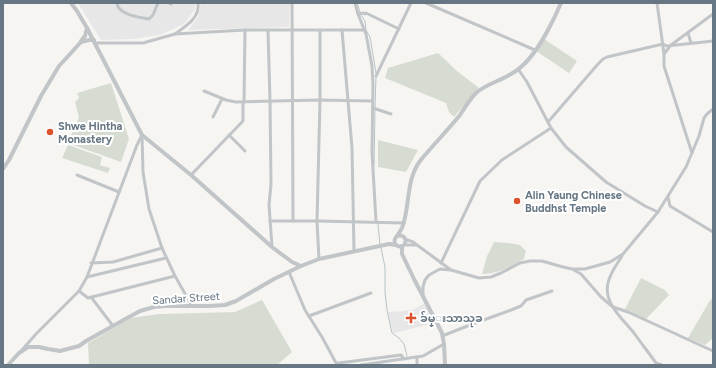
<svg xmlns="http://www.w3.org/2000/svg" width="716" height="368" viewBox="0 0 716 368" font-family="Figtree,'Noto Sans Myanmar',sans-serif">
  <rect width="100%" height="100%" fill="#f6f5f2"/>
  <g fill="#e6e7e6">
    <polygon points="78,3 195,3 195,9 184,24 160,35 132,39 101,40"/>
    <polygon points="201,3 290,3 289,27 188,30 198,17"/>
    <polygon points="425,303 435,323 394,333 393,333 388,312 397,311 397,312 412,310"/>
  </g>
  <g fill="#d7dcd3">
    <polygon points="544,39 577,61 569,73 536,51"/>
    <polygon points="438,53 457,71 479,88 475,92 454,117 449,112 446,103 385,78 388,68"/>
    <polygon points="111,83 129,139 121,162 68,143 79,117 75,102 79,98 77,93"/>
    <polygon points="378,140 418,150 406,172 378,167"/>
    <polygon points="68,145 102,157 100,165 110,168 108,173 62,158"/>
    <path d="M 494,242 L 508,243 L 520,245 L 526,251 L 524,259 C 508,268 500,273 482,274 L 487,256 Z"/>
    <polygon points="641,278 665,290 669,295 646,319 625,309"/>
    <polygon points="713,297 713,338 705,345 688,338 709,302"/>
    <polygon points="262,300 292,352 277,365 89,365 88,343 131,318 159,314 235,312"/>
  </g>
  <g fill="none" stroke-linecap="round" stroke-linejoin="round">
    <g stroke="#b8c3c7" stroke-width="1">
      <polyline points="357,3 360,12"/>
      <polyline points="361,15 365,21 366,30 370,37 376,73"/>
      <polyline points="375,107 376,77"/>
      <polyline points="374,165 375,111"/>
      <polyline points="378,224 380,245"/>
      <polyline points="381,248 385,267 385,292 387,310 392,333 399,338 404,344 407,356"/>
    </g>
    <g stroke="#c1c5c8" stroke-width="3">
      <path d="M 117,3 C 118,6 117,7 120,9 C 125,15 142,18 149,19 L 153,15 L 158,3"/>
      <polyline points="169,3 171,4"/>
      <polyline points="292,3 293,221"/>
      <polyline points="355,3 358,14 366,34 372,66 373,84 372,151 376,222"/>
      <polyline points="426,3 535,50"/>
      <polyline points="657,3 664,54 664,66 692,153"/>
      <polyline points="358,14 363,13 365,14 366,13 399,29"/>
      <polyline points="268,30 270,101 271,184 269,205 272,247"/>
      <polyline points="342,30 352,148 354,251"/>
      <polyline points="688,33 691,43"/>
      <path d="M 175,34 C 186,26 200,18 198,3"/>
      <polyline points="96,43 143,43 175,34 245,30 364,30"/>
      <polyline points="664,54 671,45 713,14"/>
      <polyline points="518,69 527,82 551,128 566,147 606,182 645,206 658,212"/>
      <polyline points="376,76 411,3"/>
      <polyline points="204,91 226,100 236,102 320,100 372,101"/>
      <polyline points="244,102 245,30"/>
      <polyline points="373,108 391,114"/>
      <polyline points="213,117 222,99"/>
      <polyline points="548,122 598,64 603,59 607,57 663,44 667,46 713,41"/>
      <polyline points="142,135 143,172 149,209 162,248 175,276 192,306"/>
      <polyline points="229,135 245,151"/>
      <polyline points="77,175 119,192"/>
      <polyline points="191,175 243,121 243,102"/>
      <polyline points="668,197 670,206 713,232"/>
      <polyline points="270,221 317,221 404,223"/>
      <polyline points="405,239 413,242 451,270 479,278 491,277 501,273 520,263 530,261 542,261 563,267 572,269 585,269 610,262 623,254 658,212 686,167 699,136 704,118 707,114 713,109"/>
      <polyline points="404,245 417,245"/>
      <path d="M 622,256 C 617,264 610,273 608,283 C 603,303 623,319 634,333 C 641,343 649,353 656,363 L 662,365"/>
      <polyline points="319,259 317,221 320,100 320,30"/>
      <polyline points="91,263 113,262 162,248"/>
      <polyline points="441,263 480,181 502,160 551,128"/>
      <polyline points="574,270 581,274 601,297 613,307 628,312 713,351"/>
      <polyline points="289,272 305,310 322,337 336,363 339,363 401,355 404,359"/>
      <polyline points="87,277 166,258"/>
      <polyline points="79,291 88,298 175,276"/>
      <polyline points="423,296 423,287 425,280 429,275 440,269 450,270"/>
      <polyline points="91,297 113,326"/>
      <polyline points="309,316 371,293"/>
      <polyline points="442,336 470,325 511,310 521,306 526,300 552,291"/>
      <polyline points="22,350 36,334 79,291 87,277 137,145 142,135"/>
      <polyline points="417,358 417,365"/>
      <polyline points="361,365 423,356 444,344"/>
    </g>
    <g stroke="#c1c5c8" stroke-width="4">
      <polyline points="71,3 77,11 87,28 142,135 191,175 272,247 292,262 301,266"/>
      <polyline points="81,41 85,36 87,28"/>
      <polyline points="3,169 9,160 41,96 59,66 81,42 89,40 94,40"/>
      <circle cx="400" cy="241" r="5.5"/>
      <path d="M 397,236 C 399,233 402,229 403,225 C 410,204 406,180 420,161 C 433,145 447,131 460,115 C 465,107 470,99 476,93 C 486,84 500,81 511,74 C 534,62 551,26 561,3"/>
      <polyline points="402,246 402,254 414,279 442,333 444,344 445,365"/>
      <polyline points="8,365 19,353 28,347 39,347 48,349 60,351 79,346 86,341 129,317 140,311 154,307 166,306 209,306 225,305 236,301 274,279 301,266 319,259 389,244 396,245"/>
    </g>
  </g>
  <g fill="#db522c" stroke="#fff" stroke-width="1.5">
    <circle cx="50" cy="132" r="4"/>
    <circle cx="517" cy="201" r="4"/>
    <path d="M409 312h4v4h4v4h-4v4h-4v-4h-4v-4h4z"/>
  </g>
  <g text-anchor="middle" stroke-width="4" stroke-linejoin="round" paint-order="stroke">
    <g font-size="11" font-weight="bold" fill="#667682" stroke="#fff" text-anchor="start">
      <text x="58" y="130">Shwe Hintha<tspan x="58" dy="13">Monastery</tspan></text>
      <text x="525" y="199">Alin Yaung Chinese<tspan x="525" dy="13">Buddhst Temple</tspan></text>
      <text x="420" y="322">ခ်မ္းသာသုခ</text>
    </g>
    <g font-size="11" fill="#667682" stroke="#fff">
      <text transform="translate(186 298) rotate(-4)" y="4">Sandar Street</text>
    </g>
  </g>
  <rect width="716" height="368" fill="none" stroke="#667682" stroke-width="8"/>
</svg>
